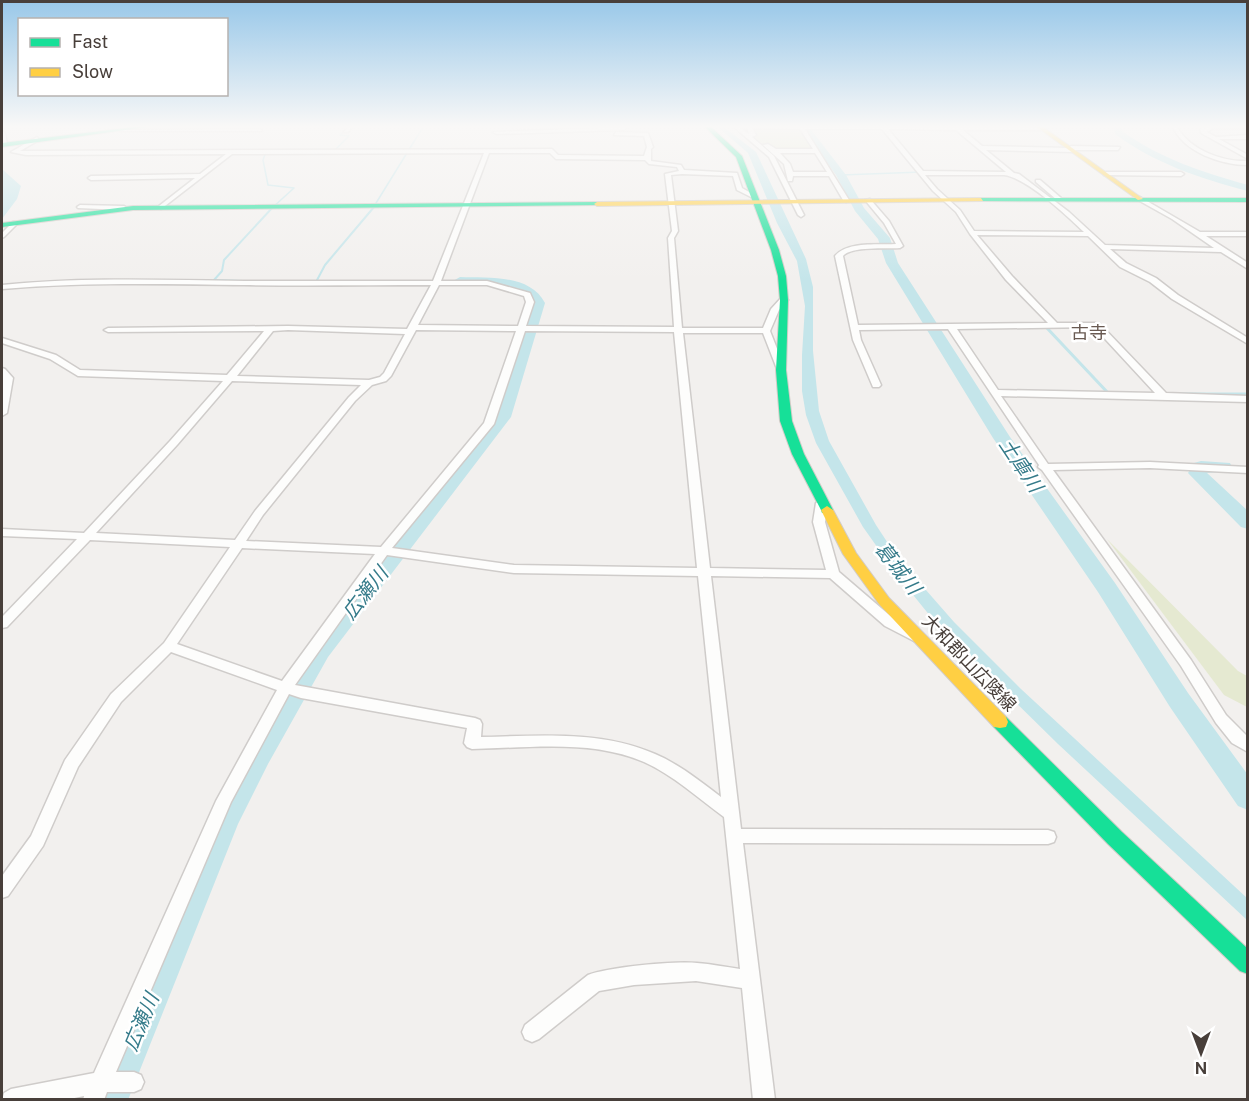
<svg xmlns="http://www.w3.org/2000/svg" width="1249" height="1101" viewBox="0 0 1249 1101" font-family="'Public Sans','Noto Sans JP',sans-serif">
  <rect width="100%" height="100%" fill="#f2f0ee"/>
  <g fill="#e5e9d1">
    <polygon points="740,127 800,127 819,151 774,152"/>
    <polygon points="1107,539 1238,671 1247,676 1247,707 1224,695"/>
  </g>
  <g fill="#c4e5ea">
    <polygon points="718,127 724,127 756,152 806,259 813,287 813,351 819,411 829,441 876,525 897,557 954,622 1021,689 1247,898 1247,920 1058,744 939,627 897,575 863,527 816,443 806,415 802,391 802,355 805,306 797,261 777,223 748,153"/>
    <polygon points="2,169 21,186 17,199 2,219"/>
  </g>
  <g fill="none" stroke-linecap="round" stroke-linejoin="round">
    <g stroke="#c4e5ea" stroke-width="1.5">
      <polyline points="334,151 349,136 340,135 348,127"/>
      <polyline points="266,152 263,160 268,185 294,188 272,208"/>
      <polyline points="841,175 922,172"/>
      <polyline points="373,208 423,127"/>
    </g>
    <g stroke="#c4e5ea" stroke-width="2">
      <polyline points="243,281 214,280 222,271 224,260 273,207"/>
      <polyline points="316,282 325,265 374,207"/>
    </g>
    <g stroke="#c4e5ea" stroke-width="3">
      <polyline points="1046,327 1109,394"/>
      <polyline points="1141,394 1248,394"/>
    </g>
    <g fill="#c4e5ea" fill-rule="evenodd">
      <polygon points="801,127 809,127 846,175 864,208 890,238 898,263 1010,437 1115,583 1188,693 1248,775 1248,810 1238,806 1170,707 1098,592 993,438 886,263 878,239 855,211 836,175"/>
      <path d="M 1114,127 L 1122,127 L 1122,131 C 1159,158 1204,173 1248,185 L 1248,191 C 1201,179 1154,163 1115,134 Z"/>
      <path d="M 460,277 C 488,278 530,274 545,303 L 511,417 L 328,657 L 268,764 L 238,824 L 128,1100 L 91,1100 L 210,823 L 247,751 L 311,646 L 494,416 L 531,303 C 520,279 477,289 455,284 L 453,281 Z"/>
      <polygon points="1201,461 1230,463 1232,467 1230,471 1207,473 1248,511 1248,529 1241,527 1188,473 1194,463"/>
    </g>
    <defs>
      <g id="street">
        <polygon points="348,127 352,127 348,132 344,132"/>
        <polygon points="626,127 624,130 496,134 493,132"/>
        <path d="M 734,127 L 739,127 L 749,134 L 747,127 L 1043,128 L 1045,130 L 963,130 L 982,146 L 1069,148 L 1071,146 L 1120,147 L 1118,150 L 1076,150 L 1074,152 L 986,150 L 1014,173 L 1019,174 L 1069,212 L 1105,245 L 1214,248 L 1172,219 L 1138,200 L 1140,197 L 1200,232 L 1248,232 L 1248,236 L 1206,236 L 1248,263 L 1248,269 L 1221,252 L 1110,249 L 1126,263 L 1156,278 L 1178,295 L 1248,338 L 1248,344 L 1172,299 L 1150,282 L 1120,267 L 1088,236 L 977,235 L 1012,276 L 1057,323 L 1099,323 L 1166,393 L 1248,396 L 1248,402 L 1001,396 L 1048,464 L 1150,462 L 1248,467 L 1248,473 L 1150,468 L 1053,470 L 1191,660 L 1226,715 L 1248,737 L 1248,752 L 1232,743 L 1216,723 L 1181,666 L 1042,470 L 1038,467 L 1039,465 L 948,329 L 859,330 L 861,340 L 881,385 L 879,387 L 873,387 L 853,340 L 835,256 C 847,241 878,245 896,244 L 884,223 L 865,200 L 870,199 L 889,221 L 903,246 L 900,248 C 886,249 851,246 843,256 L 858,325 L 1048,323 L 1006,280 L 970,234 L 956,212 L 933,191 L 882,129 L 805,129 L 849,200 L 846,202 L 843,200 L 829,176 L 793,176 L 792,181 L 788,181 L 784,164 L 763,145 L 768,144 L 776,149 L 813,149 L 800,129 L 752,128 L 756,135 L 752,137 L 774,156 L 804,215 L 801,217 L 798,215 L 769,157 ZM 888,129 L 956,130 L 1006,172 L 923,171 ZM 780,153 L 815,153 L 827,172 L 793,172 L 790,164 ZM 925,175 L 1004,175 C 1027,178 1066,215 1084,232 L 974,231 L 960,210 L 937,189 ZM 1094,327 L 1155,393 L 998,390 L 957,329 Z"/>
        <path d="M 1173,127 L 1177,127 C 1190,150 1222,162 1248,161 L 1248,165 C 1221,165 1184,152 1173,127 Z"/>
        <polygon points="1200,127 1204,127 1205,129 1209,127 1248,127 1248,128 1213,128 1207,132 1216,137 1248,135 1248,139 1219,139 1248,155 1248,159 1201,133"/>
        <polygon points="260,129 262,131 119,131 121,130"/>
        <polygon points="2,131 5,133 7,144 4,146 2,144"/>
        <path d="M 616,132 L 648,133 L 653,147 L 651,149 L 651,161 L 681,165 L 684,170 L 737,173 L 742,188 L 756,196 L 751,197 L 737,190 L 733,176 L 682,174 L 671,175 L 678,231 L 674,238 L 682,328 L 763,328 L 771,309 L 781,298 L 788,300 L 779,310 L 770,331 L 785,369 L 784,371 L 781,372 L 777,369 L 763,333 L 683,333 L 710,568 L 826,570 L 813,522 L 816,503 L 822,500 L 826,501 L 828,503 L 825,522 L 839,572 L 895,620 L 919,633 L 921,636 L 919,639 L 914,641 L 885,626 L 830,578 L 711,576 L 741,829 L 1048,830 L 1054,832 L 1056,837 L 1054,842 L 1048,844 L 743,843 L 775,1100 L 753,1100 L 742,988 L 696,981 L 634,985 L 599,991 L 539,1039 L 532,1042 L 525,1039 L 522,1032 L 525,1025 L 588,975 C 610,967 673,961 697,963 C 711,964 726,967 740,969 L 724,817 C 698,798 673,775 644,762 C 592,739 528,748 472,749 L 467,747 L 464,743 L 467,728 L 301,698 L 289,694 L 231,802 L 116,1072 L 134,1072 L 141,1075 L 144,1082 L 141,1089 L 134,1092 L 107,1092 L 104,1100 L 83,1100 L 84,1096 L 65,1100 L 2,1100 L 4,1093 L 11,1089 L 94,1073 L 216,801 L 277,690 L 171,652 L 121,702 L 78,767 L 43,846 L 8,896 L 2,898 L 2,876 L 31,836 L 65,760 L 111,694 L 164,643 L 230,547 L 90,540 L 7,627 L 2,628 L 2,617 L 77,539 L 2,536 L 2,529 L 84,533 L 170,441 L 223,381 L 78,376 L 50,359 L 2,343 L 2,338 L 56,355 L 80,370 L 227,375 L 264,331 L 108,332 L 104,330 L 108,328 L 288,326 L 407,329 L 431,285 C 369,285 306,286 244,285 C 163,284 83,282 2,289 L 2,285 C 82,277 164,280 245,281 C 308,281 370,281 433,281 L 484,153 L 232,154 L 161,209 L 158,207 L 159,206 L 195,178 L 91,180 L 88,178 L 91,176 L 200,174 L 226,154 L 26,155 L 11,152 L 37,137 L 39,140 L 20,151 L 552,149 L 558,155 L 644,156 L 647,147 L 644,136 L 614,135 ZM 489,153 L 550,153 L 556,159 L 645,160 L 649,164 L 677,167 L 679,171 L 665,174 L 672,231 L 668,238 L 674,327 L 526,326 L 534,302 L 530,293 L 487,281 L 441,281 ZM 439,285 L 487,285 L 524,296 L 526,302 L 518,326 L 418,325 ZM 288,330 L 405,334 L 384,373 L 380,377 L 369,380 L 237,376 L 273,331 ZM 416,330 L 516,331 L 484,423 L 381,547 L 246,541 L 263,515 L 355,401 L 372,385 L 386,381 L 391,376 ZM 525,331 L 674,332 L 697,568 L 514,565 L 392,548 L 494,424 ZM 232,381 L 361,385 L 349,397 L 255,511 L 235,540 L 96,533 L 177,445 ZM 242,548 L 375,554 L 282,681 L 177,644 ZM 387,555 L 514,573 L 698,576 L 721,797 C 701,782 679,764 655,754 C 600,730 539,736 481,737 L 482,724 L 480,720 L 475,718 L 295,685 Z"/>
        <polygon points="1106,172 1181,172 1184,174 1181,176 1104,175"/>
        <polygon points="1036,180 1040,180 1061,198 1061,200 1057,200 1036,182"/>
        <polygon points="80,205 124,206 127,208 124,210 78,208 77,207"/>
        <polygon points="13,222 18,223 4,237 2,238 2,233"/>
        <polygon points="2,368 5,369 13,378 7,413 2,416"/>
      </g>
      <g id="fast">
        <polygon points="134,127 147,127 2,147 2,143"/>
        <polygon points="705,127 711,127 742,156 779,250 786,276 788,300 786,370 792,421 804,454 833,510 832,513 822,513 821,510 792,454 780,421 776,370 780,300 778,276 771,250 736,157"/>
        <polygon points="981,198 1248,198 1248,202 979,201"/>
        <polygon points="597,202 599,205 133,210 2,227 2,223 133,206"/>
        <polygon points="1000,716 1006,717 1122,832 1248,949 1248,974 1240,971 1108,844 994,727 992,722 994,717"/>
      </g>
      <g id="slow">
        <polygon points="1037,127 1043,127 1143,199 1138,200"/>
        <polygon points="981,198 983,201 597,206 594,204 597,202"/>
        <polygon points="827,506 833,510 856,553 889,598 1006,717 1008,722 1006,727 1000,728 994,727 879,604 843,554 821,510"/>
      </g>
    </defs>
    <use href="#street" stroke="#cfccca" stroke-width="3"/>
    <use href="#fast" stroke="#d2ccc7" stroke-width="2"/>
    <use href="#slow" stroke="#d2ccc7" stroke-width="2"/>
    <use href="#street" fill="#fdfdfc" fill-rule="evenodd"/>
    <use href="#fast" fill="#16e098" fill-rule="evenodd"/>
    <use href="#slow" fill="#ffcf43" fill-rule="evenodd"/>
  </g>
  <linearGradient id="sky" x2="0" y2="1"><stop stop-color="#99c8e9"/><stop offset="0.45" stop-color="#f9f8f7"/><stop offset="1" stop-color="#f9f8f7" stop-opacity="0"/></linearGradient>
  <rect width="1249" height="281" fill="url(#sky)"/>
  <g text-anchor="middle" stroke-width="5" stroke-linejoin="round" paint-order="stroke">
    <g font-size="18" fill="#695a52" stroke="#fff">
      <text x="1089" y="339">古寺</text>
    </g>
    <g font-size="18" fill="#483f3a" stroke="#fff">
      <text transform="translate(969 663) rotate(46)" y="6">大和郡山広陵線</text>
    </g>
    <g font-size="20" font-style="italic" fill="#357b8a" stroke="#fff">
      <text transform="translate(1021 465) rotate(56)" y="7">土庫川</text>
      <text transform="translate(898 568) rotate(52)" y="7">葛城川</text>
      <text transform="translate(365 593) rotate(-52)" y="7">広瀬川</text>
      <text transform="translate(141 1022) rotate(-67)" y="7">広瀬川</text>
    </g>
  </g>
  <rect width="1249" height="1101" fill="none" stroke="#483f3a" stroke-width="6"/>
  <rect x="18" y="18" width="210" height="78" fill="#ffffff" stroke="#b6b2b0" stroke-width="1.5"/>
  <rect x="30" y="38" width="30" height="9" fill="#16e098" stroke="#b6b2b0" stroke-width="1.5"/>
  <text x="72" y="48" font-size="18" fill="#483f3a">Fast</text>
  <rect x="30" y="68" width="30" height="9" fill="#ffcf43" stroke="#b6b2b0" stroke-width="1.5"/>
  <text x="72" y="78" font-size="18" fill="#483f3a">Slow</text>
  <g transform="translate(1201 1053) rotate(180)" stroke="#ffffff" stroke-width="4.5" paint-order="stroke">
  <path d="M0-4.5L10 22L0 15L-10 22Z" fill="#483f3a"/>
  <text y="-9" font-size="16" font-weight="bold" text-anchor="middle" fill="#483f3a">N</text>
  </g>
</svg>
